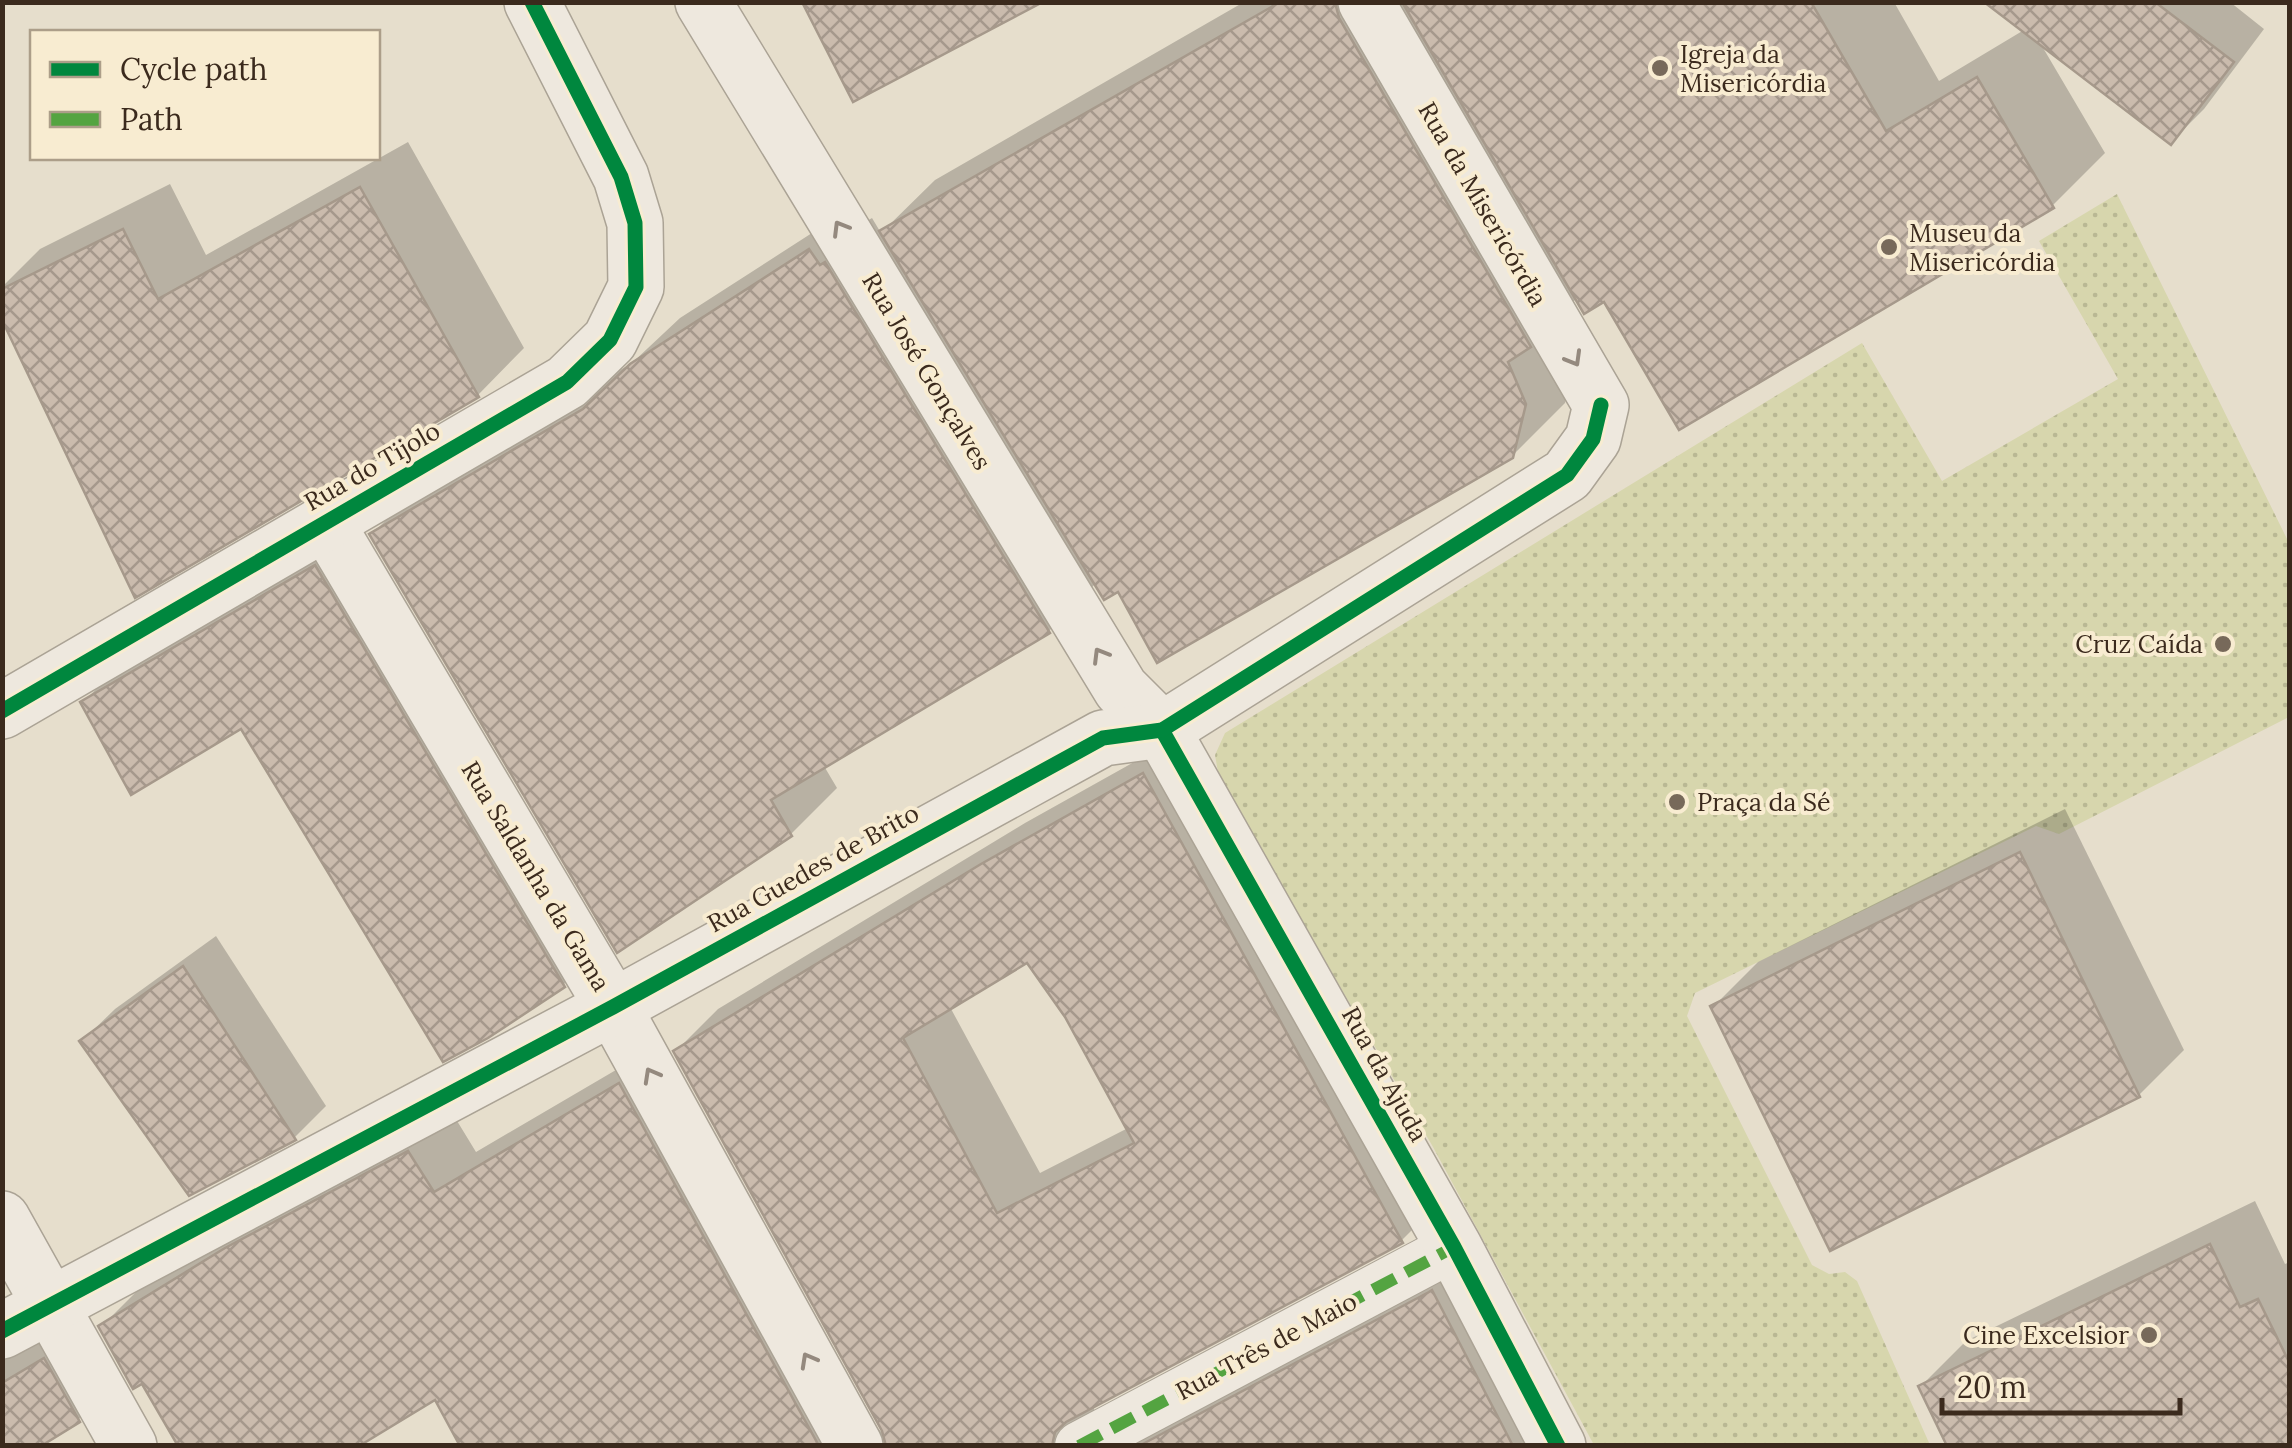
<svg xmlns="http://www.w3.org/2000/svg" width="2292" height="1448" viewBox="0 0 2292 1448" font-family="Lora,serif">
  <defs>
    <pattern id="park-dots" width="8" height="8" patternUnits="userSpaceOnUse" patternTransform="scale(2.5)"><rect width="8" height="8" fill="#d7d6ad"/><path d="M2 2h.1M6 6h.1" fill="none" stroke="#b9b894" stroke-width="1.8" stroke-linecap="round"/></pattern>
    <pattern id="building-cross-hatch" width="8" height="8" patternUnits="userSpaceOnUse" patternTransform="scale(2.5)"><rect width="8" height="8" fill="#cabbad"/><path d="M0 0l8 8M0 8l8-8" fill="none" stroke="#a5988c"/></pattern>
  </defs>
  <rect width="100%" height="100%" fill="#e6decc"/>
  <polygon fill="url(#park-dots)" points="2117,194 2289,543 2289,717 2059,834 2036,826 1695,993 1687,1016 1812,1265 1829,1274 1845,1272 1857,1281 1930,1445 1594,1445 1433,1147 1219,778 1215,755 1225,733 1862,343 1942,481 2118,379 2039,241"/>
  <g fill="#0003" fill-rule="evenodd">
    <polygon points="1244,2 1894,2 1939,81 2024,30 1988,2 2230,2 2264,29 2204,109 2171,142 2039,41 2105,153 2052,206 1605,298 1577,298 1561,314 1577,350 1565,403 1512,456 1118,589 1096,583 1049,631 824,766 837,788 791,834 372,534 418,488 632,363 680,318 857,204 867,221 872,218 881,233 935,180"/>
    <polygon points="408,142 524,348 478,395 2,315 2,287 40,249 170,184 206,255"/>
    <polygon points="353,529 601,948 563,985 241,726 83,702 121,665"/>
    <path d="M 1186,733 L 1443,1199 L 1401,1241 L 1093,1404 L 1096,1417 L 1475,1250 L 1574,1446 L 463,1446 L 436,1397 L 142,1381 L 101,1327 L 143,1285 L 451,1111 L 476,1152 L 662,1043 L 869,1419 L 887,1438 L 676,1051 L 718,1009 L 1025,823 ZM 1027,959 L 1067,1016 L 1128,1128 L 1040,1173 L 950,1007 Z"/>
    <polygon points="2065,809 2184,1050 2139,1095 1713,1007 1758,962"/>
    <polygon points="216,936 326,1106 294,1138 82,1041 115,1009"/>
    <polygon points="2255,1201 2285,1264 2290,1262 2290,1446 1921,1386 1966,1341"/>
    <polygon points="2,1297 7,1314 111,1387 78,1420 2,1446"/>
  </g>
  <g fill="url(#building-cross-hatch)" stroke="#a6998b" stroke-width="2.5" fill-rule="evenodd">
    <polygon points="802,2 1043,2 853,102"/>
    <polygon points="1280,2 1335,2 1339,18 1531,347 1508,362 1526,404 1513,458 1157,663 1118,592 1104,600 879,231"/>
    <polygon points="1402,2 1811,2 1886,131 1977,77 2054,208 1679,430 1604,302 1584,314"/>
    <polygon points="1984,2 2155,2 2234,62 2171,145"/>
    <polygon points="360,187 479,397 135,598 2,320 2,289 123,229 158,299"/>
    <polygon points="809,249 820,265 825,262 1050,633 771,800 792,836 617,953 369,534 583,409 630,364"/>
    <polygon points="315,565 565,987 488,1038 443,1062 241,729 131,795 80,702"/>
    <path d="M 1143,773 L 1403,1243 L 1066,1422 L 1055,1432 L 1052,1446 L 886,1446 L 882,1431 L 673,1051 L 981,864 ZM 1027,963 L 1065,1017 L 1134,1143 L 997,1213 L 903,1038 Z"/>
    <polygon points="2020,852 2140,1097 1830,1251 1710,1006"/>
    <polygon points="183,966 296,1140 189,1196 79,1041"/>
    <polygon points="619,1083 819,1446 460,1446 435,1400 359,1446 178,1446 142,1384 133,1389 98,1326 225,1248 408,1151 434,1192"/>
    <polygon points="2210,1244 2240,1307 2258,1299 2290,1364 2290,1446 1947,1446 1918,1386"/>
    <polygon points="1432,1290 1513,1446 1139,1446 1429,1292"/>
    <polygon points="44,1358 80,1422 41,1446 2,1446 2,1383"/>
  </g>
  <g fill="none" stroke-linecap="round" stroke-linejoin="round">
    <defs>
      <polyline id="pedestrian" points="1079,1446 1454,1247"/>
      <g id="minor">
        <polyline points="703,2 1121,689 1162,730 1454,1247 1558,1446"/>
        <polyline points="325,521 613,1007 855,1446"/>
        <polyline points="2,711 567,382 610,340 636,287 635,223 621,177 532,2"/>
        <polyline points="2,1219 129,1446"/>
        <polyline points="2,1331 613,1007 1103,738 1162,730 1567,475 1593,439 1601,405 1366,2"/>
      </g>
    </defs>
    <use href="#pedestrian" stroke="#aba395" stroke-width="50"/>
    <use href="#minor" stroke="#aba395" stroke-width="58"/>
    <use href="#pedestrian" stroke="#eee8de" stroke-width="48"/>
    <use href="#minor" stroke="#eee8de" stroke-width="55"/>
    <polyline stroke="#54a441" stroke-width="12" stroke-dasharray="25 12" stroke-linecap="butt" points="1079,1446 1454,1247"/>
    <defs>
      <g id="cycleway">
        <polyline points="2,711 567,382 610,340 636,287 635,223 621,177 532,2"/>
        <polyline points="1162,730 1454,1247 1558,1446"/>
        <polyline points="2,1331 613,1007 1103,738 1162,730 1567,475 1593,439 1601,405"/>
      </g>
    </defs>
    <use href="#cycleway" stroke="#f8ecd1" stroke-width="21"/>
    <use href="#cycleway" stroke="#00873e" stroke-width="15"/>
  </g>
  <defs><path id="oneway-chevron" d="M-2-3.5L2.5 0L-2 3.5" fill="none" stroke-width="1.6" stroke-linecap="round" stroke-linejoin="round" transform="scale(2.5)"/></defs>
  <g stroke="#94897e">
    <use href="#oneway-chevron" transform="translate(840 228) rotate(-121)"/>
    <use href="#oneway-chevron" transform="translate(1574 359) rotate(60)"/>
    <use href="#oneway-chevron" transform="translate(1100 655) rotate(-121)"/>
    <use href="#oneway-chevron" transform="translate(651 1075) rotate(-119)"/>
    <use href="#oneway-chevron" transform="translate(808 1360) rotate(-119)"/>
  </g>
  <g fill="#77695a" stroke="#f8ecd1" stroke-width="4">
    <circle cx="1660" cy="68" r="10"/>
    <circle cx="1889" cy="247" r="10"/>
    <circle cx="2223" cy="644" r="10"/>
    <circle cx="1677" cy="802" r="10"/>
    <circle cx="2149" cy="1335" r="10"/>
  </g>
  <g text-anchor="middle" stroke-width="8" stroke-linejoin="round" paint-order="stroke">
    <g font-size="25" fill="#3b2a1d" stroke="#f8ecd1" text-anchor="start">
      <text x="1680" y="63">Igreja da<tspan x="1680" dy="29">Misericórdia</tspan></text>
      <text x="1909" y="242">Museu da<tspan x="1909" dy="29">Misericórdia</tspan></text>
      <text x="2203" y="653" text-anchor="end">Cruz Caída</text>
      <text x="1697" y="811">Praça da Sé</text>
      <text x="2129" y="1344" text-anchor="end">Cine Excelsior</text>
    </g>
    <g font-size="25" fill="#3b2a1d" stroke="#f8ecd1">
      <text transform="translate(1483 204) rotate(60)" y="9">Rua da Misericórdia</text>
      <text transform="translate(927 371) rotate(59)" y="9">Rua José Gonçalves</text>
      <text transform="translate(372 466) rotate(-30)" y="9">Rua do Tijolo</text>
      <text transform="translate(813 868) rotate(-29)" y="9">Rua Guedes de Brito</text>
      <text transform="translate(536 876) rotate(59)" y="9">Rua Saldanha da Gama</text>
      <text transform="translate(1385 1074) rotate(61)" y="9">Rua da Ajuda</text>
      <text transform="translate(1266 1346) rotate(-28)" y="9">Rua Três de Maio</text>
    </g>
  </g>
  <rect width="2292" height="1448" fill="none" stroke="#3b2a1d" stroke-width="10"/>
  <rect x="30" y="30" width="350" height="130" fill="#f8ecd1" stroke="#ac9e89" stroke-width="2.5"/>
  <rect x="50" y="62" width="50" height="15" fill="#00873e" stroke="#ac9e89" stroke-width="2.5"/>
  <text x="120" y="80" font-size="30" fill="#3b2a1d">Cycle path</text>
  <rect x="50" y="112" width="50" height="15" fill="#54a441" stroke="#ac9e89" stroke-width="2.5"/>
  <text x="120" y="130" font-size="30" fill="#3b2a1d">Path</text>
  <path d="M1942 1398v15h238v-15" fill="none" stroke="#3b2a1d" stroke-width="5"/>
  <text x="1957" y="1398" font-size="30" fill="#3b2a1d" stroke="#f8ecd1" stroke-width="8" paint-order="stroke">20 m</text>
</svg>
